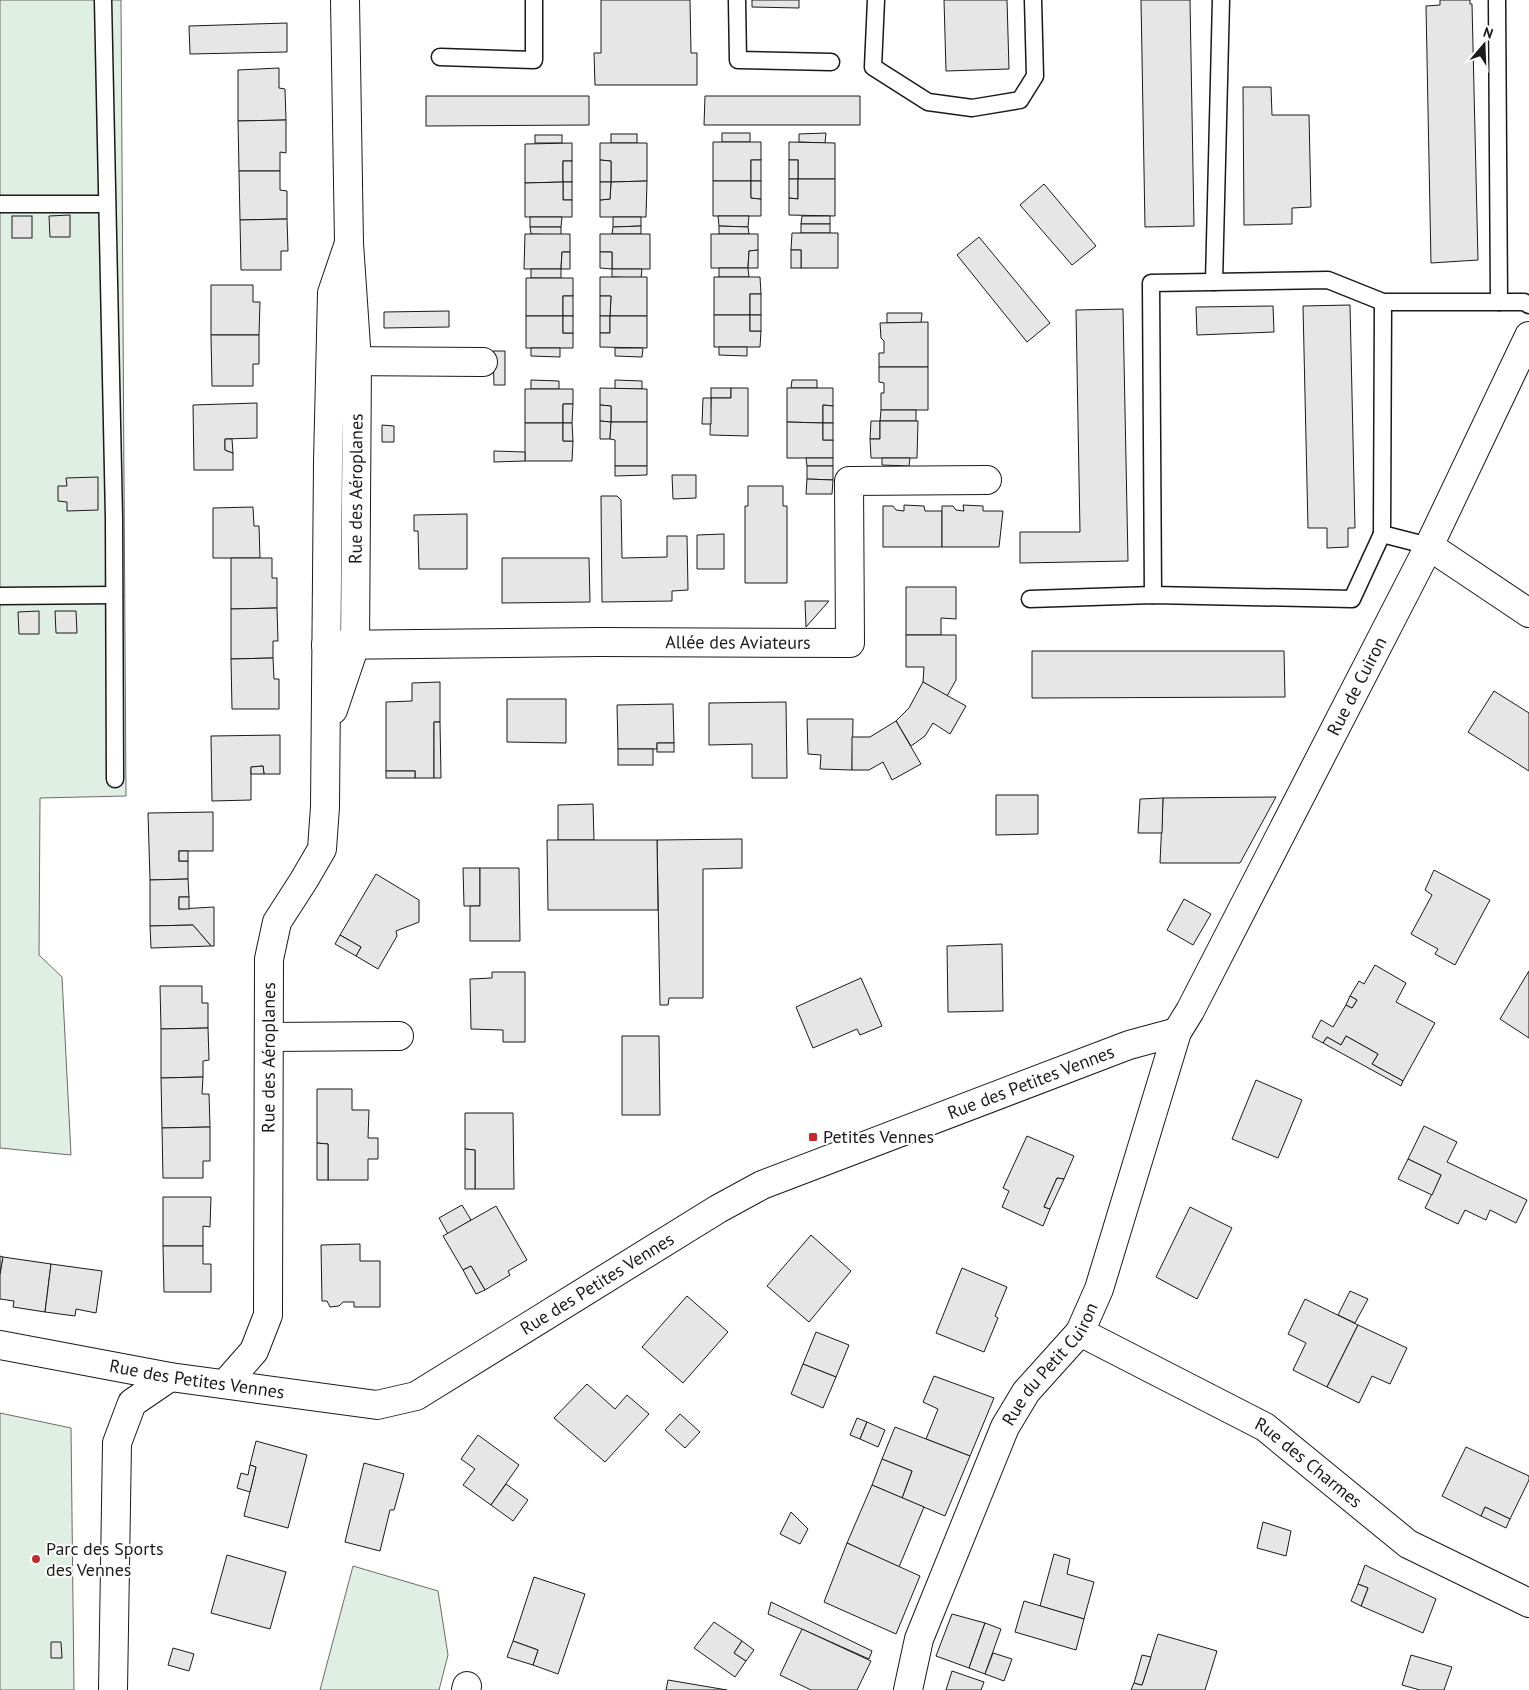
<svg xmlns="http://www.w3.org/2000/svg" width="1529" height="1690" viewBox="0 0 1529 1690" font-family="'PT Sans',sans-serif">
  <rect width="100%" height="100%" fill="#fff"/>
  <g fill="#e0efe3" stroke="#6a6a6a">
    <polygon points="0,0 121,0 126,796 40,798 39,955 62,977 71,1155 0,1148"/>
    <polygon points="0,1413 71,1428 74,1690 0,1690"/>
    <polygon points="353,1566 438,1591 448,1655 439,1690 320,1690"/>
  </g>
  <g fill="#e6e6e6" stroke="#1a1a1a">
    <polygon points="601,0 690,0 691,53 697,53 697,85 595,85 594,53 601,53"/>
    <polygon points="752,0 799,0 799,8 752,7"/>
    <polygon points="944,0 1007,0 1009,69 946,71"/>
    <polygon points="1141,0 1190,0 1194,226 1145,227"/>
    <polygon points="1440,0 1470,0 1470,4 1472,4 1478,260 1431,263 1426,6 1440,5"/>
    <polygon points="287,23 287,52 190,54 189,26"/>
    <polygon points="279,68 279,88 285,89 286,120 238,121 238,70"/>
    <polygon points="1243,87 1271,87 1272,115 1309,115 1311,207 1292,208 1292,224 1244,225"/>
    <polygon points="426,96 589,96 589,125 426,126"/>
    <polygon points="705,96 860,96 860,125 704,125"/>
    <polygon points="286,120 286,153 280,152 280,171 239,171 238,121"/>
    <rect x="722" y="133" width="28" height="9"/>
    <polygon points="826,133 825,143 799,142 799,134"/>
    <rect x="611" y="134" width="26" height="9"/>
    <rect x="535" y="135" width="27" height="8"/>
    <polygon points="713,142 761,142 761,160 751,160 751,181 713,181"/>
    <polygon points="789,142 835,143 835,179 798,179 798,160 789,160"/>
    <polygon points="572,143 572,161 563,161 563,182 525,183 525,144"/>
    <polygon points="600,143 647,143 647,181 611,182 611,161 600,160"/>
    <polygon points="600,160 611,161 611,182 600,182"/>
    <rect x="751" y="160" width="10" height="21"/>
    <rect x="789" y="160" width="9" height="19"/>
    <rect x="563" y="161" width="9" height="21"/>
    <polygon points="239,171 280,171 280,190 287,191 287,219 240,220"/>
    <polygon points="789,179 798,179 798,199 789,198"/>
    <polygon points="798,179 835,179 835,216 789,215 789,198 798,199"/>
    <polygon points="647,181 646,217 600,217 600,200 610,199 611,182"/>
    <polygon points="713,181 751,181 751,198 761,199 761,216 713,216"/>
    <polygon points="751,181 761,181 761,199 751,198"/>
    <rect x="563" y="182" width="9" height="18"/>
    <polygon points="563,182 563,200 572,200 572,217 525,217 525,183"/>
    <polygon points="600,182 611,182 610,199 600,200"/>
    <polygon points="1044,184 1096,246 1072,265 1020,205"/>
    <polygon points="70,215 70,237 50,237 49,216"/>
    <rect x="12" y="216" width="20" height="22"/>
    <polygon points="718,216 749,216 748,227 719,226"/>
    <polygon points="802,216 830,216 830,224 801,224"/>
    <polygon points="530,217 562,217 561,227 530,227"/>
    <polygon points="613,217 641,217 641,226 613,227"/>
    <polygon points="287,219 288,251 281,251 281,270 241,270 240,220"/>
    <rect x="801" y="224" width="29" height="9"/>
    <polygon points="641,226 641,234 612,234 613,227"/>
    <polygon points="719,226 748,227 749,234 719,234"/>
    <polygon points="530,227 561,227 561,235 531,234"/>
    <polygon points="792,233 838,233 838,268 801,268 801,250 791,250"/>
    <polygon points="525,234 570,234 570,252 562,252 561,269 524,269"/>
    <polygon points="600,234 650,234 650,269 612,269 612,252 600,252"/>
    <polygon points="711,234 758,234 758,250 749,251 748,268 711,268"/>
    <polygon points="979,237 1050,323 1027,342 957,255"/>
    <polygon points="758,250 758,268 748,268 749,251"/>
    <rect x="791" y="250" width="10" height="18"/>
    <polygon points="562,252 570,252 570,269 561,269"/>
    <polygon points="600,252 612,252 612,269 600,268"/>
    <polygon points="719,268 748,268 749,277 719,277"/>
    <rect x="531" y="269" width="30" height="9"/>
    <polygon points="612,269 642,269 641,278 612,277"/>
    <polygon points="600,277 647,277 647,316 610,316 611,296 600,296"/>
    <polygon points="714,277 760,277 761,294 750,294 750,315 714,315"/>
    <polygon points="526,278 573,278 573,296 563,296 563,316 526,316"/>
    <polygon points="211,285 253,285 253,302 260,302 259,335 211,335"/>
    <rect x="750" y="294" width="11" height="21"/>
    <rect x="563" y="296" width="10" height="20"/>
    <polygon points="600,296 611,296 610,316 600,316"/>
    <polygon points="1350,305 1355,528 1348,528 1348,547 1327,548 1327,528 1308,528 1303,306"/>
    <polygon points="1273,306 1274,332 1197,335 1196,307"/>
    <polygon points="1123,309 1128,561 1020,563 1020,532 1080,532 1076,310"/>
    <polygon points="449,311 449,327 384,328 384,312"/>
    <polygon points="887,313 922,313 921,323 887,323"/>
    <polygon points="714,315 750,315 750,331 761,331 760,347 714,347"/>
    <rect x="750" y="315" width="11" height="16"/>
    <polygon points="526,316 563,316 563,333 573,333 573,348 526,348"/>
    <rect x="563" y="316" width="10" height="17"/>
    <rect x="600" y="316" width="10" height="17"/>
    <polygon points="610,316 647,316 647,348 600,347 600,333 610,333"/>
    <polygon points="928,322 928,367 879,367 879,353 884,353 884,341 881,338 880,323"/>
    <polygon points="211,335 259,335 259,364 253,364 253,386 212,386"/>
    <polygon points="719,347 747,347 747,356 719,355"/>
    <polygon points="531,348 560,348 560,357 531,356"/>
    <polygon points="615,348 643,348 642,357 615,356"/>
    <polygon points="493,351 505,351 505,385 494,385"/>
    <polygon points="879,367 928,367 928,410 881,410 881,393 884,393 884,383 879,382"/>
    <polygon points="531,380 559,381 559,389 531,389"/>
    <polygon points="615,380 642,381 642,389 615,389"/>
    <polygon points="792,380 817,380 817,388 791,388"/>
    <polygon points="600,388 647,389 647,422 611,422 611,406 600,405"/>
    <rect x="711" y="388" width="20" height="10"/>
    <polygon points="731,388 748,388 748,436 710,435 711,398 731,398"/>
    <polygon points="787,388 833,388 833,406 823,405 823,423 787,422"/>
    <polygon points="525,389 573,389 573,404 563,404 563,423 525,423"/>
    <polygon points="703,398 711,398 711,424 702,424"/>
    <polygon points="257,403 257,438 225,439 225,450 233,453 233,470 194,470 193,405"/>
    <polygon points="563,404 573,404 572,423 563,423"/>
    <polygon points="600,405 611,406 611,422 600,421"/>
    <polygon points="823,405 833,406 833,423 823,423"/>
    <polygon points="881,410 916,410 916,421 880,421"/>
    <polygon points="600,421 611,422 610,439 600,439"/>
    <polygon points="871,421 880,421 880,439 870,439"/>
    <polygon points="880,421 918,421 917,458 871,458 870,439 880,439"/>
    <polygon points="611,422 647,422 647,466 615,466 615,440 610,439"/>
    <polygon points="787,422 823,423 823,440 833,440 833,458 787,458"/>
    <polygon points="525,423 563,423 563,441 573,441 572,461 525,461"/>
    <polygon points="563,423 572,423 573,441 563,441"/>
    <rect x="823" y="423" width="10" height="17"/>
    <polygon points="382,425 394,426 394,442 382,442"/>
    <polygon points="225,439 232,439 233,453 225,450"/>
    <polygon points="494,451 525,452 525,461 494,462"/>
    <polygon points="806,458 833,458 833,466 807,466"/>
    <polygon points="882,458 910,458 909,466 882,465"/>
    <polygon points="615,466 647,466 647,475 615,476"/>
    <polygon points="807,466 833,466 833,480 807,479"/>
    <polygon points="672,475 696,475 696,498 673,499"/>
    <polygon points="98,477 98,510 67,511 67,502 58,501 58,486 67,486 66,478"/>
    <polygon points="807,479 833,480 832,494 806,494"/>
    <polygon points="748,486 783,486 783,506 787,506 787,583 745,583 745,506 748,506"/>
    <polygon points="601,496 617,496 621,500 622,558 667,557 667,536 687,536 688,590 672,591 672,601 602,602"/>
    <polygon points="904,505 924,506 925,511 942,511 942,547 883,547 883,506 893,506 896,510 904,511"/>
    <polygon points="963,505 983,506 983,511 1003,511 999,547 942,547 942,506 953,506 956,510 964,511"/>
    <polygon points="253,507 254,526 259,526 260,558 213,558 213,508"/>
    <polygon points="467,514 467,569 419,569 418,531 414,531 414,515"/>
    <polygon points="724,534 724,569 697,569 697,535"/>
    <polygon points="231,558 272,558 272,578 277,578 277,608 231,609"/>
    <polygon points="502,558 589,558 590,602 502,603"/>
    <polygon points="906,587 956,587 956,619 941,618 941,635 906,635"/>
    <polygon points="805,601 829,601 806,627"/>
    <polygon points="277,608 278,641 273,641 273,658 231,659 231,609"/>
    <polygon points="39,611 39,634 19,634 18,612"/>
    <polygon points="55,611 76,611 77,633 56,633"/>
    <polygon points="906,635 956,635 956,680 947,696 923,682 924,667 906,667"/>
    <polygon points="1032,651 1284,651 1285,697 1032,698"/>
    <polygon points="273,658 274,679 279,679 279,709 232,709 231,659"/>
    <polygon points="440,682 440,722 434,722 434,778 415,778 415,771 386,771 386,702 412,701 412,683"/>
    <polygon points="923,682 966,706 950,734 933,723 925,736 911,746 896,721 909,708"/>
    <polygon points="1494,691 1529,713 1529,771 1468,732"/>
    <polygon points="507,699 566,699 566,743 507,742"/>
    <polygon points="786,702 787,778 752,778 752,744 709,745 709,703"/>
    <polygon points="673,704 674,743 657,743 657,749 618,749 617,705"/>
    <polygon points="807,719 853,719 852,770 820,769 821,755 808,754"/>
    <polygon points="896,721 921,764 892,780 883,762 869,770 852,770 852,737 870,737"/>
    <polygon points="434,722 440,722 441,778 434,778"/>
    <polygon points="280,735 280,774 264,774 263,766 251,767 251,800 212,801 211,736"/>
    <rect x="657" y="743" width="17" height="9"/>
    <rect x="618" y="749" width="35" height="16"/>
    <polygon points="263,766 264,774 251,774 251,767"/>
    <rect x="386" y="771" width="29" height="7"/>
    <polygon points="996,795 1038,795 1038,834 996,835"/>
    <polygon points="1276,797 1240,863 1160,863 1163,798"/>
    <polygon points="1163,798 1162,833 1138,833 1140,799"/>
    <polygon points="593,804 594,840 558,840 558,805"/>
    <polygon points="213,812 213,851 179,851 179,861 188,861 188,879 150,880 148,813"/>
    <polygon points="742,839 742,868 703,869 703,998 669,998 668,1005 660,1005 657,840"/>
    <polygon points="547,840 657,840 658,910 548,910"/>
    <rect x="179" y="851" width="9" height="10"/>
    <polygon points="463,868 480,868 480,906 464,906"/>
    <polygon points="480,868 519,868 520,941 470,941 470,906 480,906"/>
    <polygon points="1434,870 1490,900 1455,965 1435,954 1438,949 1411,934 1432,895 1425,890"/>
    <polygon points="376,874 419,900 419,922 396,931 397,936 378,969 356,956 361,947 340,935"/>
    <polygon points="188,879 189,897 179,897 179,909 214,907 214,946 211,946 193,925 150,926 150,880"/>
    <rect x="179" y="897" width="10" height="12"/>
    <polygon points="1184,899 1211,914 1193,945 1167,930"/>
    <polygon points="193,925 211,946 151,948 150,926"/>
    <polygon points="340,935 361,947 356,956 335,944"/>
    <polygon points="1002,944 1003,1011 948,1012 947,946"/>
    <polygon points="1375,965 1406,983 1396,1002 1435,1023 1403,1081 1372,1064 1378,1054 1346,1036 1341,1045 1327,1037 1323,1043 1312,1037 1321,1020 1333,1027 1346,1005 1352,1008 1357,1000 1350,996 1359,981 1364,984"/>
    <polygon points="1529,971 1529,1038 1500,1019"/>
    <polygon points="492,972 525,972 525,1042 503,1042 503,1030 471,1029 470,979 492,978"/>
    <polygon points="861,978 882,1026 860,1035 857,1029 813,1048 796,1007"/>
    <polygon points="160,986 202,986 202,1003 208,1003 208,1028 161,1029"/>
    <polygon points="1350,996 1357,1000 1352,1008 1346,1005"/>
    <polygon points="208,1028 209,1060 203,1061 203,1077 161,1078 161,1029"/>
    <polygon points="622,1036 659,1036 660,1115 622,1115"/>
    <polygon points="1346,1036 1378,1054 1372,1064 1403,1081 1401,1086 1323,1043 1327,1037 1341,1045"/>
    <polygon points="203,1077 202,1094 209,1094 210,1127 162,1128 161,1078"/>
    <polygon points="1256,1080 1302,1100 1278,1158 1232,1139"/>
    <polygon points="317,1089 352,1089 352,1110 369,1110 368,1138 378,1138 378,1159 368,1159 368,1180 328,1180 328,1144 317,1143"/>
    <polygon points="465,1113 513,1113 514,1189 475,1189 475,1150 465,1149"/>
    <polygon points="1424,1126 1457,1142 1447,1162 1527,1200 1516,1223 1490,1210 1486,1220 1465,1210 1458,1224 1425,1208 1441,1175 1408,1159"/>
    <polygon points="210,1127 210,1161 203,1161 203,1178 163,1178 162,1128"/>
    <polygon points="1027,1136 1074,1156 1064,1179 1057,1178 1044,1207 1050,1209 1043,1226 1002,1207 1009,1191 1003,1188"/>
    <polygon points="317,1143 328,1144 328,1180 317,1180"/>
    <polygon points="465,1149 475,1150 475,1189 465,1189"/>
    <polygon points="1408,1159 1441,1175 1432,1195 1398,1179"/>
    <polygon points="1057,1178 1064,1179 1050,1209 1044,1207"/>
    <polygon points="163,1197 211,1197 210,1227 203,1226 203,1246 163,1246"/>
    <polygon points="462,1205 471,1220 448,1234 439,1218"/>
    <polygon points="496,1206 527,1260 508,1271 510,1275 485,1290 471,1266 463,1270 443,1236"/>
    <polygon points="1190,1207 1232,1228 1197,1299 1156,1277"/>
    <polygon points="811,1235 851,1271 809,1322 767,1286"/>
    <polygon points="360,1244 360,1261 380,1261 380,1307 354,1307 354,1302 343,1302 339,1306 330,1307 327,1301 322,1301 321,1245"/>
    <polygon points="163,1246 203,1246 203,1264 211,1264 211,1292 164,1292"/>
    <polygon points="0,1256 3,1257 0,1275"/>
    <polygon points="3,1257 51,1264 45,1312 13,1307 14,1301 0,1299 0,1275"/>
    <polygon points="51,1264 102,1271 96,1313 76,1309 75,1316 45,1312"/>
    <polygon points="471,1266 485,1290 476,1294 463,1270"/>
    <polygon points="962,1268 1007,1287 995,1316 998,1318 984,1352 936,1333"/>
    <polygon points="1350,1291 1368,1299 1355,1323 1338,1315"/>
    <polygon points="687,1296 728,1332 683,1383 642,1347"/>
    <polygon points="1305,1299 1358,1325 1327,1387 1293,1370 1306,1343 1288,1334"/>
    <polygon points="1358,1325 1407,1348 1390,1384 1372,1376 1359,1403 1327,1387"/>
    <polygon points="816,1332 849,1345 836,1377 803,1364"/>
    <polygon points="803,1364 836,1377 823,1408 791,1394"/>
    <polygon points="934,1376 994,1398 970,1456 926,1439 938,1409 923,1402"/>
    <polygon points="587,1384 615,1409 627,1395 649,1414 605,1462 554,1418"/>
    <polygon points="680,1414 700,1432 685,1448 665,1430"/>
    <polygon points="857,1418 867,1422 860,1439 850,1435"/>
    <polygon points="867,1422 885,1430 878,1447 860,1439"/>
    <polygon points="895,1427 970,1456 945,1516 902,1498 912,1471 882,1459"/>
    <polygon points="478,1435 519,1465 491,1505 463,1485 475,1469 461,1459"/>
    <polygon points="256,1441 307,1455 288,1528 244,1516 256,1467 250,1465"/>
    <polygon points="1466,1447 1529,1476 1529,1480 1510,1519 1485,1507 1481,1516 1442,1496"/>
    <polygon points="882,1459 912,1471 902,1498 872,1485"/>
    <polygon points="364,1463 404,1474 394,1510 390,1510 380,1551 345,1542"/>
    <polygon points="250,1465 256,1467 250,1492 237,1488 241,1473 248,1475"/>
    <polygon points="506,1484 528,1500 513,1521 491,1505"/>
    <polygon points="872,1485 924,1507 899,1567 847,1543"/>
    <polygon points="1485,1507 1510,1519 1506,1528 1481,1516"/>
    <polygon points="791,1512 808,1529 800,1544 780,1534"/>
    <polygon points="1263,1522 1291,1531 1286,1556 1257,1548"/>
    <polygon points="847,1543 920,1576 896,1634 824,1602"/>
    <polygon points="1054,1554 1070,1559 1067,1574 1094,1582 1084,1619 1040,1606"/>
    <polygon points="227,1555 286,1572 270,1629 211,1613"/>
    <polygon points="1365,1565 1436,1599 1423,1633 1361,1606 1368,1588 1358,1584"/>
    <polygon points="534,1577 585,1594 558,1674 533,1665 538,1650 513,1641"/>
    <polygon points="1358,1584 1368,1588 1361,1606 1351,1601"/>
    <polygon points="1024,1601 1084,1619 1076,1650 1015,1632"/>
    <polygon points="771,1602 872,1651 869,1659 768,1614"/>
    <polygon points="952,1614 985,1623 969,1668 936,1656"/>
    <polygon points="714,1622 742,1641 734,1653 746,1661 735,1677 694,1648"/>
    <polygon points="985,1623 1001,1629 985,1674 969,1668"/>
    <polygon points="802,1629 871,1661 857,1690 811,1690 780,1675"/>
    <polygon points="1158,1634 1217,1651 1205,1690 1131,1690 1134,1683 1142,1685"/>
    <polygon points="513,1641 538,1650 533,1665 507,1657"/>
    <polygon points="742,1641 754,1650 746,1661 734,1653"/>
    <polygon points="51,1642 61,1642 62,1658 51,1658"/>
    <polygon points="173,1648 194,1654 189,1671 168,1665"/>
    <polygon points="993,1653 1012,1659 1004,1681 985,1674"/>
    <polygon points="1142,1655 1151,1657 1142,1685 1134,1683"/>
    <polygon points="1411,1655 1452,1667 1444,1690 1420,1690 1402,1685"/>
    <polygon points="952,1671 984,1682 981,1690 946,1690"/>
    <polygon points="668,1680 727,1690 666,1690"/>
  </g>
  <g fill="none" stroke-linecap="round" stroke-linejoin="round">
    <defs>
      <g id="lane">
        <polyline points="103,0 114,518 115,779"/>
        <polyline points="737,0 738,60 831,62"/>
        <polyline points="876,0 873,67 928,102 972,108 1020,100 1035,76 1033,0"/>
        <polyline points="1497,0 1499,302"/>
        <polyline points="440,57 534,60 534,0"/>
        <polyline points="0,204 107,204"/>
        <polyline points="1214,282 1221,0"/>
        <polyline points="1383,302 1382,534 1429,546"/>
        <polyline points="1153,595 1151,283 1328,280 1383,302 1524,302 1529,305"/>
        <polyline points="0,596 114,595"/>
        <polyline points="1030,599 1153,595 1352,599 1382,534"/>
      </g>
      <g id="street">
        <polyline points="340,361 483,362"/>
        <polyline points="1429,546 1529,613"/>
        <path id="s1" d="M 326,645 L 598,642 L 850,643 L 849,481 L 987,480"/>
        <path id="s2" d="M 333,710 L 355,645 L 357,361 L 349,243 L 345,0"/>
        <polyline points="269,1037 399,1036"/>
        <path id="s3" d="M 1080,1332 L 1265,1427 L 1408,1544 L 1529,1603"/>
        <path id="s4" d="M 0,1345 L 170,1377 L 377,1405 L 416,1396 L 718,1209 L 762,1185 L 1129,1045 L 1177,1032"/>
        <path id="s5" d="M 225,1384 L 254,1351 L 268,1315 L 269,959 L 277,922 L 304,880 L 322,849 L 325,807 L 328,462 L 332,293 L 349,243"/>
        <polyline points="113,1690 117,1443 132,1403 170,1377"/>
        <polyline points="466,1690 467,1686"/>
        <path id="s6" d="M 908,1690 L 919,1639 L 1005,1427 L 1026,1392 L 1080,1332 L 1099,1289 L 1177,1032 L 1190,1011 L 1429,546 L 1529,336"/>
      </g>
    </defs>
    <use href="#lane" stroke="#1a1a1a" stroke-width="19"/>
    <use href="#street" stroke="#1a1a1a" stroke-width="30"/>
    <use href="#lane" stroke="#fff" stroke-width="16"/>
    <use href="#street" stroke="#fff" stroke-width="28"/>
  </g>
  <g fill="#c62828" stroke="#fff" stroke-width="2">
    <rect x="808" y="1132" width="10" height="10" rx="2.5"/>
    <circle cx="36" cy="1559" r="5"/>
  </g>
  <g text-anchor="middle" stroke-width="4" stroke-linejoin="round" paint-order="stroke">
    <g font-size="18" fill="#1a1a1a" stroke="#fff">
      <text dy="6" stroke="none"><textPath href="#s2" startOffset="225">Rue des Aéroplanes</textPath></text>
      <text dy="6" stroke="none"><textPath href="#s1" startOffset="412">Allée des Aviateurs</textPath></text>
      <text dy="6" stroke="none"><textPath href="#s6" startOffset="1108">Rue de Cuiron</textPath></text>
      <text dy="6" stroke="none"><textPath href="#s5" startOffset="340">Rue des Aéroplanes</textPath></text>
      <text dy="6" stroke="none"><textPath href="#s4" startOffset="1115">Rue des Petites Vennes</textPath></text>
      <text dy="6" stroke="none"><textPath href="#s4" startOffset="635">Rue des Petites Vennes</textPath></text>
      <text dy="6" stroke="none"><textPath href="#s6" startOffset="359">Rue du Petit Cuiron</textPath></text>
      <text dy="6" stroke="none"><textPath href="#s4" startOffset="200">Rue des Petites Vennes</textPath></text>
      <text dy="6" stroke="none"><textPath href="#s3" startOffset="264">Rue des Charmes</textPath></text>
    </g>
    <g font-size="18" fill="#1a1a1a" stroke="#fff" text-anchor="start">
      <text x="823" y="1143">Petites Vennes</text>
      <text x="46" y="1555">Parc des Sports<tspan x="46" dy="21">des Vennes</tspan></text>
    </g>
  </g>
  <g transform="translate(1484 45) rotate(19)" stroke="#ffffff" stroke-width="4" paint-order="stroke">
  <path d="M0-4L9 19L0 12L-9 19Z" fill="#1a1a1a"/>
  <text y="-8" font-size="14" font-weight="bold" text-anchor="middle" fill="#1a1a1a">N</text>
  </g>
</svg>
